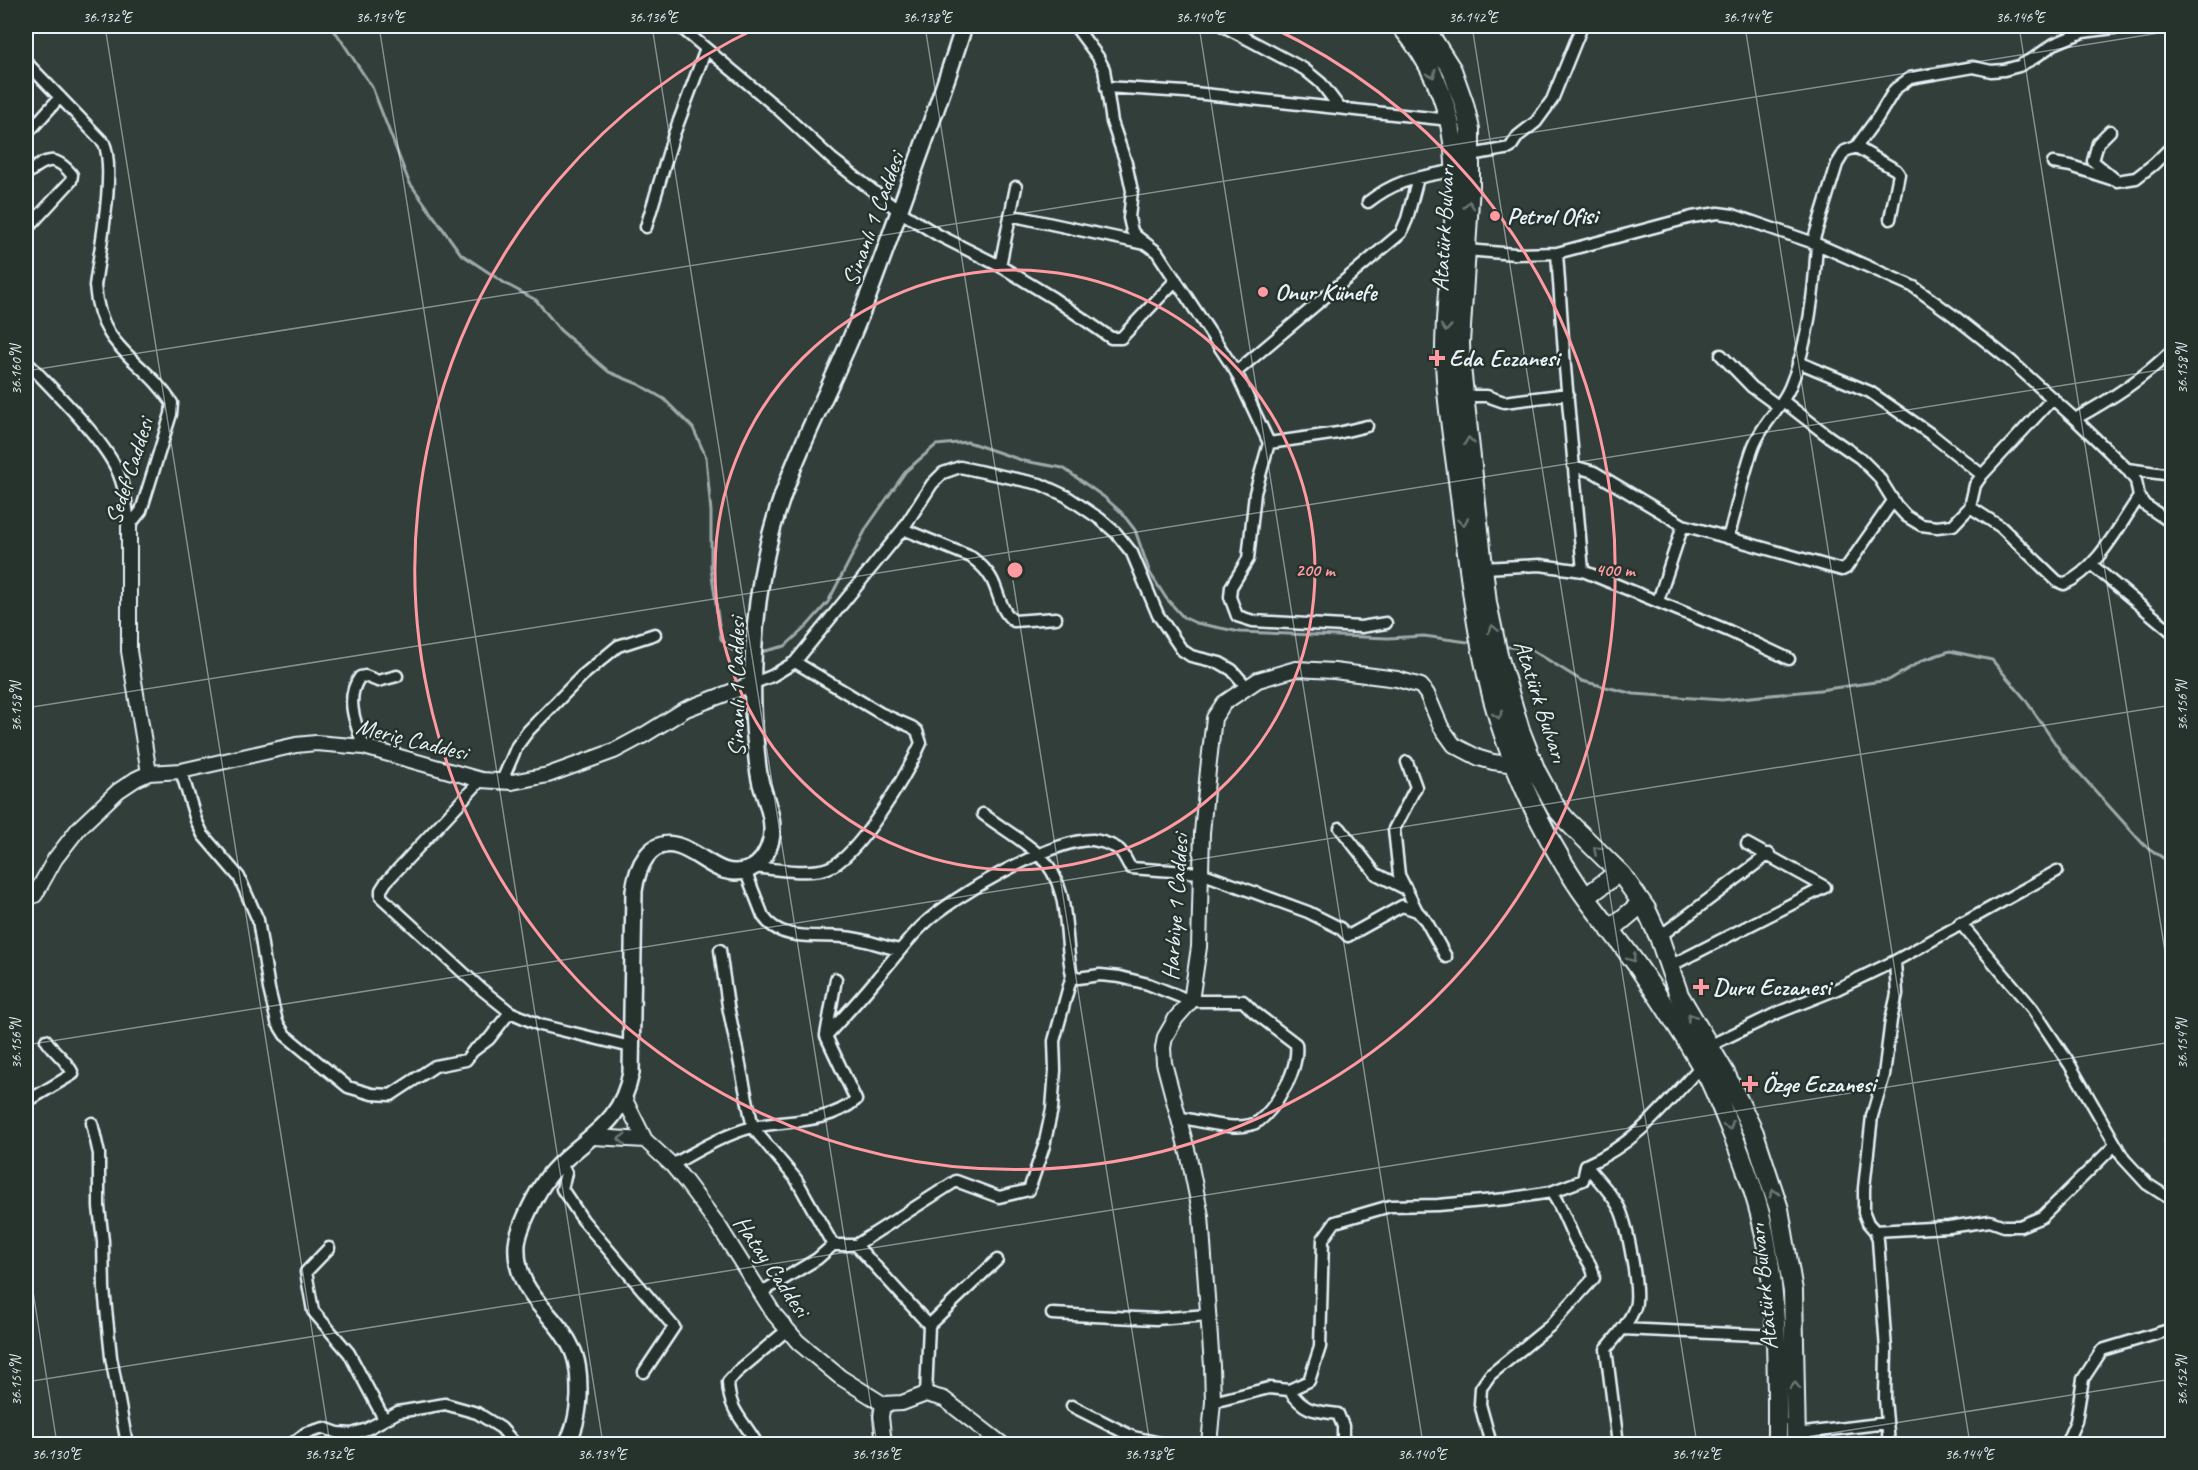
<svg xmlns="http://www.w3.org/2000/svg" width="2198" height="1470" viewBox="0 0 2198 1470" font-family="Caveat,sans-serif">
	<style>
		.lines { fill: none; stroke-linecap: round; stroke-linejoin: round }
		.stream { stroke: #9ea9ab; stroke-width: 3 }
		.minor-casing { stroke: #e8f1f8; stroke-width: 15 }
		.tertiary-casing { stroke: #e8f1f8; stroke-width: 18 }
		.secondary-casing { stroke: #e8f1f8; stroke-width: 20 }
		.trunk-casing { stroke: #e8f1f8; stroke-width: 22 }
		.minor { stroke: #26332d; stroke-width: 10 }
		.tertiary { stroke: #26332d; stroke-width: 14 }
		.secondary { stroke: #26332d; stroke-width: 15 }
		.trunk { stroke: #26332d; stroke-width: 18 }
		.oneway { stroke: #6a7674 }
		.ticks { fill: none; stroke: #e8f1f8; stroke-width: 1.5; stroke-opacity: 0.45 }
		.ring { fill: none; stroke: #ff9aa2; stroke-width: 3 }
		.poi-dot { fill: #ff9aa2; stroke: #26332d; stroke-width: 2 }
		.labels { text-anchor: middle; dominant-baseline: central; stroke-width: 5; stroke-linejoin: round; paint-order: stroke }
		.poi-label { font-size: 24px; font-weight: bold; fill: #e8f1f8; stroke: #26332d; text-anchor: start }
		.street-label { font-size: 24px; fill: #e8f1f8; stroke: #26332d }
		.centre { fill: #ff9aa2; stroke: #26332d; stroke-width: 3 }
		.ring-label { font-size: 18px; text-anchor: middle; font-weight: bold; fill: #ff9aa2; stroke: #26332d; stroke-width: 5; stroke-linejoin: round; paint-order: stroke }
		.neatline { fill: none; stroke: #e8f1f8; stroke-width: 2 }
		.ticks-label { font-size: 15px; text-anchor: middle; fill: #e8f1f8 }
	</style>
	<rect width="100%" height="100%" fill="#323e39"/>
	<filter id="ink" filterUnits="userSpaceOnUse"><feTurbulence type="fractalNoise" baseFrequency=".0167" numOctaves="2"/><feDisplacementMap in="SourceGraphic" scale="12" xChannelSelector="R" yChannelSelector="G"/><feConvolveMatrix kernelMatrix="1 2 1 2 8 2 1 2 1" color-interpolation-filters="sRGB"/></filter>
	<g filter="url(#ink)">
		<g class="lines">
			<path class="stream" d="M329 26 337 34 372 87 409 182 461 254 506 284 536 300 560 330 609 372 638 384 664 399 693 428 706 457 711 512V568L721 639 732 650 748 654
				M1502 646 1532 650 1582 681 1634 694 1722 700 1820 690 1889 680 1923 660 1950 651 1992 660 2025 699 2063 755 2144 845 2172 864
				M757 653 785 646 806 627 828 602 867 527 906 471 936 445 968 442 1024 461 1063 468 1104 497 1121 512 1135 530 1150 573 1166 598 1183 617 1196 623 1240 632 1388 638 1424 636 1475 643"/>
			<g class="minor-casing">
				<path id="minor" d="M679 26 776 107 832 159 899 211 938 235 1000 266 1053 298 1111 338H1121L1176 280
					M1075 26 1098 57 1104 69 1112 122 1126 163 1132 191 1129 218 1132 231 1136 236 1157 252 1215 340 1236 372 1269 443 1255 493 1248 559 1231 587 1230 597 1237 616 1253 621 1361 627 1386 623
					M1223 26 1304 69 1321 83 1339 107
					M26 62 104 143C116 171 99 253 95 286 100 351 142 357 172 403L171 414 141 511 129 526
					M1106 87 1185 92 1450 120
					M2110 131 2098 143 2093 161 2117 181 2136 178 2154 164 2172 146
					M26 135 60 97
					M1856 147 1896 170 1899 174 1890 219
					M1471 155 1510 148 1518 136 1536 122 1552 100 1582 26
					M2053 163 2071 166 2111 179
					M26 172 28 173C46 159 55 154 72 175L71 181 26 230
					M1368 202C1399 178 1418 178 1456 170
					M1010 215 1145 244
					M646 227 674 134 706 49
					M1813 242 1837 164 1845 151 1856 147 1878 117 1895 89 1910 78 1973 67 1991 71 2004 70 2019 66 2034 58 2054 44 2083 32 2128 26
					M1466 250 1515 254 1557 253 1692 217 1718 213 1733 215 1817 244 1914 287 1954 316 2012 362 2075 419 2127 469 2136 481 2139 497 2145 505 2172 523
					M1557 253 1565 367 1583 571
					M1000 266 1016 187
					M1721 355 1752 387 1778 406
					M26 361C52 389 99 434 116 468 125 486 127 506 129 526
					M1798 362 1870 392 1932 435 1982 475
					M1236 372 1401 233 1407 219 1418 178
					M1463 396H1487L1504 402 1568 394
					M1783 401 1828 436 1860 458 1878 476 1896 505 1906 516 1921 525 1937 527 1953 525 1970 507 1975 485 1982 475 2053 398
					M2075 419C2111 399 2143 379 2172 350
					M1269 443 1338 433 1367 426
					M1573 466 1594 472 1683 525 1842 570 1846 568 1893 501
					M2127 469 2172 475
					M1970 507 2001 527 2057 581 2064 584C2097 570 2119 526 2139 497
					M903 529 971 557C979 563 986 569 991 578 999 591 1000 612 1014 621L1056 618
					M1728 538C1737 509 1743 473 1754 445 1763 423 1781 408 1790 387 1809 342 1814 292 1817 244
					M2092 565 2172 632
					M1484 568 1540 565 1583 571 1729 631 1789 659
					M1658 601 1683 525
					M754 683 772 676 795 662 903 529 932 484 943 473 960 467 1040 484 1066 496 1100 519 1116 533 1132 553 1158 615 1182 650 1191 656 1220 663 1232 670 1246 686
					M364 747C356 725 344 698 360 677L365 676 378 681 397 676
					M1407 762 1416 787 1394 829 1399 875 1417 911
					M181 771 196 820 203 835 239 877 258 920 269 989 277 1022 285 1035 348 1087 372 1094 391 1095 435 1066 466 1060 473 1051 489 1039 510 1012
					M481 780 386 882 381 890V897L480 988 510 1012 540 1025 631 1047
					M501 783 517 746 528 731 582 676 618 646 655 634
					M983 814C1000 827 1026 842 1040 856 1072 887 1063 935 1072 975L1078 978 1100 975 1120 977 1148 984 1191 1001H1243L1254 1012 1296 1044C1298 1059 1291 1079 1282 1092 1276 1103 1269 1113 1259 1121 1241 1134 1198 1120 1177 1117
					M1340 828 1376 874 1406 889
					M754 867C773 869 810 875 828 868 858 858 908 772 921 743L917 731 912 727 880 713 795 662
					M745 870 763 916C781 943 817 934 844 937 862 938 881 946 899 950
					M1960 923 2032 1008 2070 1065 2124 1159 2147 1184 2172 1200
					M1659 937 1769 854
					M720 950 728 1006 753 1128 796 1179 833 1245
					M1668 967 1825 887 1747 844
					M826 1035 836 979
					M1709 1046 1777 1013 1837 989 1895 961 2057 871
					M26 1102 73 1074C69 1062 53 1052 46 1040
					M92 1123 99 1154V1207L103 1241 104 1289 111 1357 127 1444
					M2171 1140 2172 1139
					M561 1164 566 1173 562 1189 583 1220 674 1327 644 1372
					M672 1165C697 1151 725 1134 753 1127 787 1120 827 1124 856 1100L826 1036C844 1016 862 997 878 977 893 960 906 941 923 925 953 896 1052 839 1093 840 1100 841 1109 844 1115 847 1125 852 1125 861 1131 868L1201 873 1308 912 1340 928 1348 936 1402 906 1417 911 1426 921 1446 957
					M1586 1165C1596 1178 1610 1191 1618 1206 1627 1220 1640 1291 1635 1307 1629 1323 1617 1336 1606 1349L1618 1444
					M1875 1231 1949 1227 1990 1221 2004 1226H2020L2042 1217 2115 1145
					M856 1245 929 1325
					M329 1248 306 1272 313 1311 349 1353 384 1419
					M762 1292 817 1259 833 1245H856L956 1181 999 1197 1029 1190 1044 1146 1052 1109 1055 1070 1054 1041 1072 975
					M1052 1314 1156 1319 1208 1315
					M1622 1329 1777 1336
					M1289 1390 1309 1381 1320 1347 1323 1239 1335 1222 1390 1206 1438 1205 1506 1199 1551 1192 1583 1180 1586 1165C1637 1143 1665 1105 1701 1066
					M926 1394 929 1325 997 1260
					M1213 1402 1269 1388 1289 1390C1304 1411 1313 1411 1338 1414L1343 1426V1444
					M1072 1406 1133 1437 1165 1444
					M1796 1434 1887 1423
					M292 1444 306 1433 324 1428 338 1433 352 1434 367 1429 398 1412 445 1404 477 1413 501 1428 515 1444
					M757 1444C744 1420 729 1412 728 1382L737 1372 787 1330
					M1491 1444 1480 1404 1481 1388 1490 1375 1550 1326 1594 1278C1593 1264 1584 1257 1577 1244 1568 1227 1563 1208 1551 1192
					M1889 1444 1885 1399 1886 1350 1878 1240 1875 1231 1868 1223 1864 1213V1188L1872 1116 1884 1075 1891 1020 1897 994 1895 961
					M2066 1444 2076 1421 2083 1379 2102 1350 2172 1329"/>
			</g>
			<g class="tertiary-casing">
				<path id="tertiary" d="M129 526V651L149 773
					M26 898 35 895 55 859 79 828 118 791 136 779 149 773 181 771 296 745 316 743 364 747 481 780 512 782 548 775 614 751 644 735 686 709 754 683
					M594 1137 645 1140 624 1098
					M645 1140 672 1165 686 1182 718 1225 774 1314 798 1342 840 1377 883 1404 902 1403 926 1394 944 1399 1002 1444
					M883 1404 881 1417 884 1444
					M1209 1444 1213 1402 1212 1366 1201 1216 1189 1157 1164 1063 1163 1048 1165 1037 1176 1018 1191 1001 1199 947 1202 833 1208 770 1214 718 1224 703 1258 680 1296 669 1334 671 1397 679 1421 686 1427 694 1441 727 1454 745 1479 758 1493 762 1515 765"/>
			</g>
			<g class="secondary-casing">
				<path id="secondary" d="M566 1444C575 1431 578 1413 579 1396 579 1381 579 1365 573 1351 556 1311 514 1297 517 1244 518 1233 523 1223 527 1214 534 1199 542 1183 553 1171 587 1134 620 1128 631 1073L634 891C637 868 649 837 678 846 704 854 720 881 750 869 761 864 768 852 771 840 775 821 767 803 761 784 758 773 757 760 756 748 749 686 753 616 766 555 782 476 823 405 854 331 871 291 885 250 900 209 922 148 945 87 964 26"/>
			</g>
			<g class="trunk-casing">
				<path id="trunk" d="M1401 26C1490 130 1443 239 1445 360 1446 402 1454 446 1459 488 1467 551 1473 613 1487 675 1503 748 1538 828 1580 889 1600 918 1624 945 1643 974 1666 1007 1688 1042 1708 1077 1717 1095 1724 1114 1732 1133 1747 1170 1761 1208 1767 1248 1778 1313 1777 1379 1777 1444
					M1424 26 1452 70 1464 104 1470 129V185L1460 343 1461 367 1487 603 1498 655 1520 730 1536 771 1556 808 1567 821 1622 875 1646 909 1659 937 1679 995 1725 1073 1754 1133 1779 1209 1793 1291 1796 1444
					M1586 897 1619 872
					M1610 930 1642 903"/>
			</g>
			<use href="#minor" class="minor"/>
			<use href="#tertiary" class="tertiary"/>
			<use href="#secondary" class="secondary"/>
			<use href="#trunk" class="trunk"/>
		</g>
		<defs><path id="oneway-chevron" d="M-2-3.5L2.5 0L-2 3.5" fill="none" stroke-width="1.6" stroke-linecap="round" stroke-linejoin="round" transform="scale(1.5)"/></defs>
		<g class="oneway">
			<use href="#oneway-chevron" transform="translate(1432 74) rotate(64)"/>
			<use href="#oneway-chevron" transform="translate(1469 205) rotate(-86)"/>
			<use href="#oneway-chevron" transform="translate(1446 328) rotate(94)"/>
			<use href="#oneway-chevron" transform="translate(1469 441) rotate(-97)"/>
			<use href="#oneway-chevron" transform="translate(1463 522) rotate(83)"/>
			<use href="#oneway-chevron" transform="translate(1493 629) rotate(-102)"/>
			<use href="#oneway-chevron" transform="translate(1498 715) rotate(73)"/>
			<use href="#oneway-chevron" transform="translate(1597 850) rotate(-138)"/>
			<use href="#oneway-chevron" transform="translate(1632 958) rotate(54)"/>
			<use href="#oneway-chevron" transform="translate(1691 1017) rotate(-122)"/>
			<use href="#oneway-chevron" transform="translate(1729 1126) rotate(68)"/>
			<use href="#oneway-chevron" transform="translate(622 1139) rotate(-176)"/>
			<use href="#oneway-chevron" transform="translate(1774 1193) rotate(-107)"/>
			<use href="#oneway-chevron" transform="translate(1795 1386) rotate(-91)"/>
		</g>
	</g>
	<path class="ticks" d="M105 26 330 1444M379 26 603 1444M652 26 877 1444M925 26 1150 1444M1199 26 1423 1444M1472 26 1697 1444M1745 26 1970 1444M2019 26 2172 996M26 34 80 26M26 371 2172 31M26 708 2172 368M26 1045 2172 705M26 1247 57 1444M26 1382 2172 1042M1762 1444 2172 1379"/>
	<g class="ring">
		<circle cx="1015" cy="570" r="300"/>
		<path d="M1269 26A600 600 0 1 1 761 26"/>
	</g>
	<g class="poi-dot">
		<circle cx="1495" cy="216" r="6"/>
		<circle cx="1263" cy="292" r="6"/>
		<path d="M1434 349h6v6h6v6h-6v6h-6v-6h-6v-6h6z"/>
		<path d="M1698 978h6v6h6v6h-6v6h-6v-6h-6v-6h6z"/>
		<path d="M1747 1075h6v6h6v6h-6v6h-6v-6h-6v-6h6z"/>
	</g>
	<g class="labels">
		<g class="poi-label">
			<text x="1507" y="216">Petrol Ofisi</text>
			<text x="1275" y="292">Onur Künefe</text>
			<text x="1449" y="358">Eda Eczanesi</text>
			<text x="1713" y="987">Duru Eczanesi</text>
			<text x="1762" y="1084">Özge Eczanesi</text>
		</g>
		<g class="street-label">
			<text transform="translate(873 219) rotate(-70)">Sinanlı 1 Caddesi</text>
			<text transform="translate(1443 228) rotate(-87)">Atatürk Bulvarı</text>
			<text transform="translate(129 471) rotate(-72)">Sedef Caddesi</text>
			<text transform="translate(736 687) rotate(-90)">Sinanlı 1 Caddesi</text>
			<text transform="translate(1541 701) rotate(72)">Atatürk Bulvarı</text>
			<text transform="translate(412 739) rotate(14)">Meriç Caddesi</text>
			<text transform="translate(1175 907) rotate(-86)">Harbiye 1 Caddesi</text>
			<text transform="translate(772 1266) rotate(56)">Hatay Caddesi</text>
			<text transform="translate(1763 1287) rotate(-96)">Atatürk Bulvarı</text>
		</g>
	</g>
	<circle cx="1015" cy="570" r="9" class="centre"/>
	<g class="ring-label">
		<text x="1315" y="576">200 m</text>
		<text x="1615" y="576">400 m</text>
	</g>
	<rect width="2198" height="1470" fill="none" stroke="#26332d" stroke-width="66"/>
	<rect x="33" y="33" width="2132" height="1404" class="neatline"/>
	<g class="ticks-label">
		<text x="107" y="22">36.132°E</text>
		<text x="380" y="22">36.134°E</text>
		<text x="653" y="22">36.136°E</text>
		<text x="927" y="22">36.138°E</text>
		<text x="1200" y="22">36.140°E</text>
		<text x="1473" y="22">36.142°E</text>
		<text x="1747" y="22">36.144°E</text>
		<text x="2020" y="22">36.146°E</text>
		<text transform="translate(2182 369) rotate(-90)" y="5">36.158°N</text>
		<text transform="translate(16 370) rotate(-90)" y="5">36.160°N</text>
		<text transform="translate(2182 706) rotate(-90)" y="5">36.156°N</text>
		<text transform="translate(16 707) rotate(-90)" y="5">36.158°N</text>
		<text transform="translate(2182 1044) rotate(-90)" y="5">36.154°N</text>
		<text transform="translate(16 1044) rotate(-90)" y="5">36.156°N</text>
		<text transform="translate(2182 1381) rotate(-90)" y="5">36.152°N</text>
		<text transform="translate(16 1381) rotate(-90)" y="5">36.154°N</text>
		<text x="56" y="1459">36.130°E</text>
		<text x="329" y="1459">36.132°E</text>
		<text x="602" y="1459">36.134°E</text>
		<text x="876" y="1459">36.136°E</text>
		<text x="1149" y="1459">36.138°E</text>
		<text x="1422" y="1459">36.140°E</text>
		<text x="1696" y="1459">36.142°E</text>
		<text x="1969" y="1459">36.144°E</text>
	</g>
</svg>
